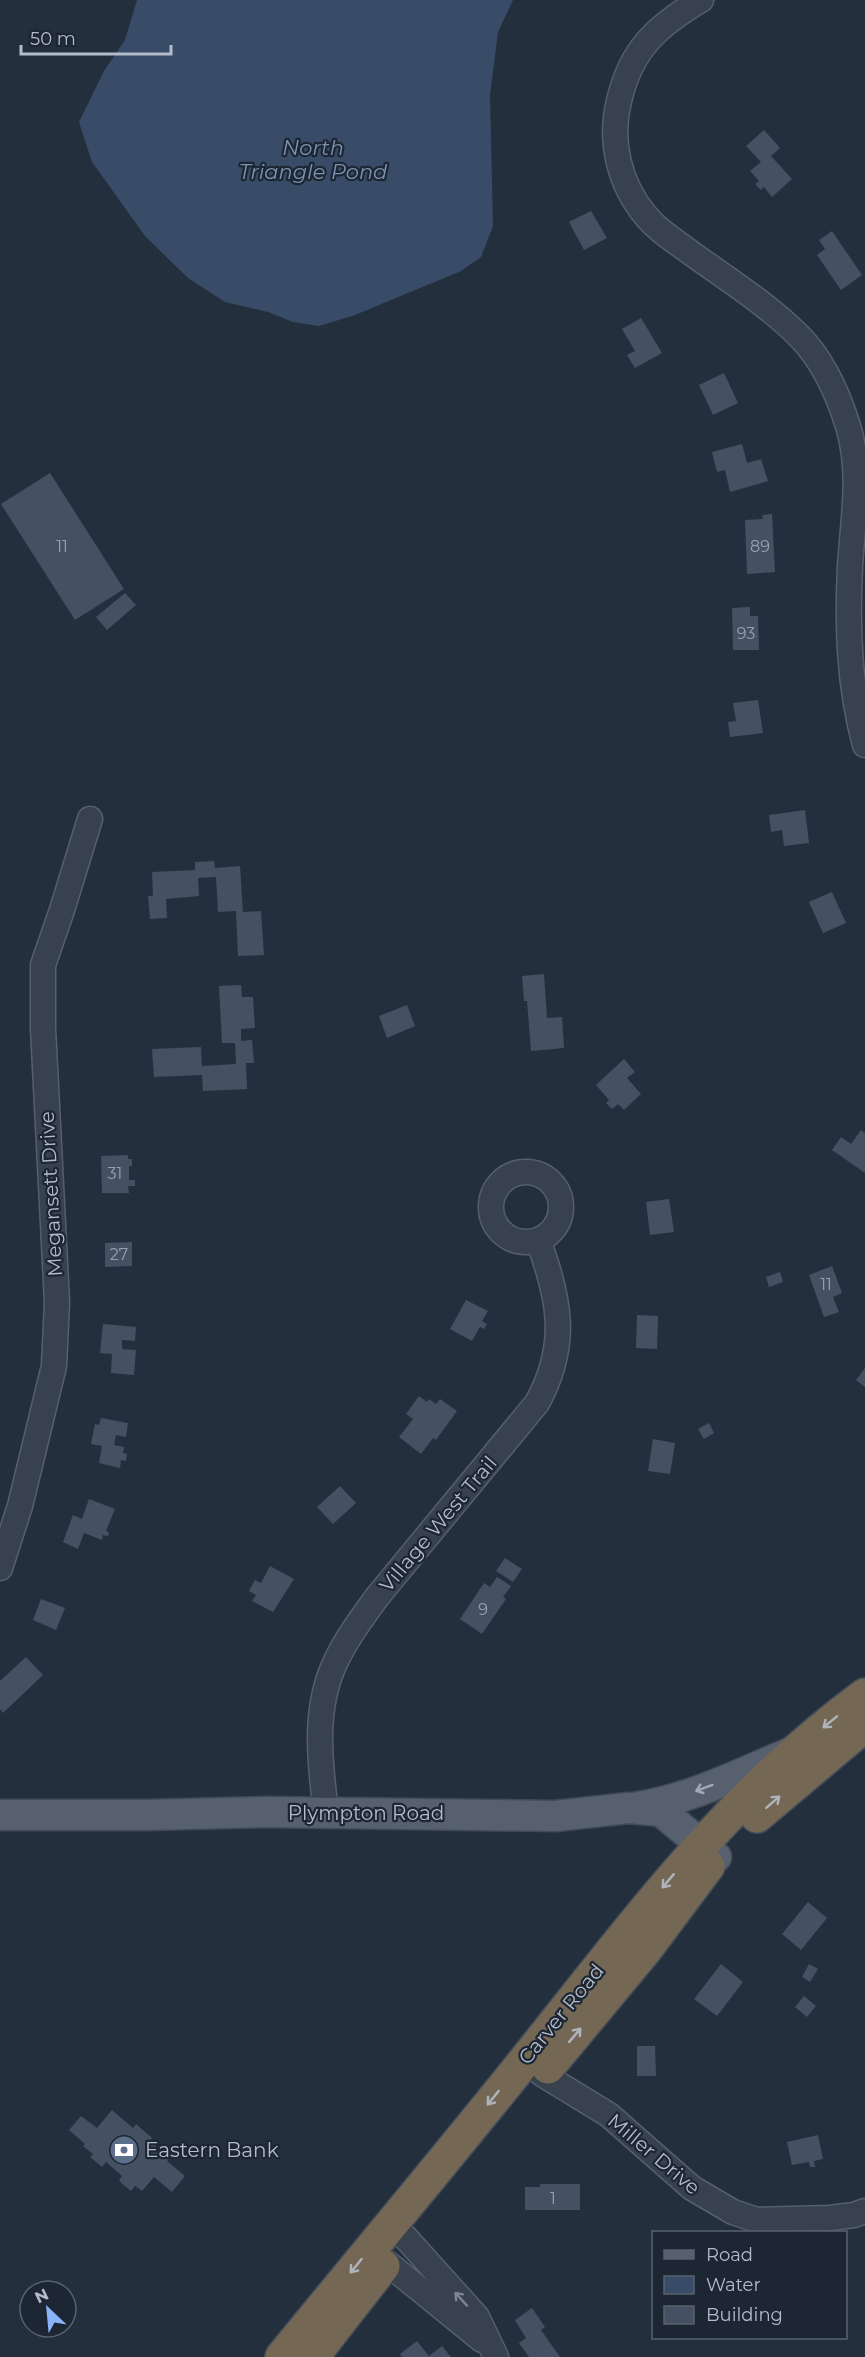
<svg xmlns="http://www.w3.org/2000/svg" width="865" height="2357" viewBox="0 0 865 2357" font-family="Montserrat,sans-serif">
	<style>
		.water { fill: #394c67 }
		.building { fill: #455162 }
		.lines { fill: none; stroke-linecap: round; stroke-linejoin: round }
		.minor-casing { stroke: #565f6c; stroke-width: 27 }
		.major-casing { stroke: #414a57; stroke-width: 33 }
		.highway-casing { stroke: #434c59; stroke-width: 36 }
		.minor { stroke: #38414e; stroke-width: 24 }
		.major { stroke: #56606e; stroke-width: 30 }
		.highway { stroke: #746855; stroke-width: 33 }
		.oneway { stroke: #aeb4bd }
		.oneway2 { stroke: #a1aab7 }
		.oneway3 { stroke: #7c8592 }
		.labels { text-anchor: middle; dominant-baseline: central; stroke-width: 4.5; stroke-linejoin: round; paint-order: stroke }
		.number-label { font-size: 16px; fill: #98a1af }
		.street-label { font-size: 20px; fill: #b4bcc9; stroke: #1d2633 }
		.poi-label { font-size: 20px; fill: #b4bcc9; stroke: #1d2633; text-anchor: start }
		.water-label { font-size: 21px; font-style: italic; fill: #7c92b1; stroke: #1d2633 }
	</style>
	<rect width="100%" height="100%" fill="#242f3e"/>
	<path class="water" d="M137 0H513L498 32 490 95 493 226 481 257 461 271 355 315 319 326 293 322 268 312 225 302 188 278 145 236 92 162 79 122 104 71 125 40Z"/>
	<path class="building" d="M764 130 780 148 771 156 792 179 772 197 764 187 761 190 755 184 759 181 750 171 761 162 746 146Z
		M591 211 607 238 584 250 569 222Z
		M832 231 862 275 841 290 817 255 825 249 819 240Z
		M641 318 662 353 635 368 627 355 635 351 622 329Z
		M724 373 738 403 713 415 699 385Z
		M742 444 747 463 761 459 768 481 730 492 725 470 717 472 712 452Z
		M50 473 124 589 75 620 1 504Z
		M772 514 775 572 747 574 745 520 763 519 762 515Z
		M125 593 136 605 107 630 96 617Z
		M750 607V616H758L759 650H733L732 608Z
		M758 700 763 733 730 737 728 722 736 721 733 703Z
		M805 810 809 843 784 846 782 830 771 832 769 815Z
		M214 861 215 868 240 866 243 912 261 911 264 955 238 956 236 911 218 912 216 877 198 878 199 896 166 899 167 918 150 919 148 896H153L152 872 195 870V862Z
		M832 892 846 923 823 933 809 902Z
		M544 974 547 1018 562 1017 564 1048 531 1051 527 1001H524L522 976Z
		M241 985 242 997H253L255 1028 241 1029V1041L252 1040 254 1063H246L247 1089 203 1091 202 1075 154 1077 152 1049 201 1047 202 1066 236 1064 235 1043H222L219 986Z
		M407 1005 415 1026 387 1038 379 1016Z
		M624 1059 635 1072 627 1078 641 1094 624 1110 618 1104 612 1109 606 1103 609 1100 596 1085Z
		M861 1130 865 1133V1173L832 1150 841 1137 851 1144Z
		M128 1155V1159H132V1166H129V1180H135V1186H128L129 1193H102L101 1156Z
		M669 1199 674 1232 650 1235 646 1202Z
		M132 1242V1266L105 1267V1243Z
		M832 1266 842 1293 833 1297 839 1312 824 1317 809 1275Z
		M780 1272 783 1282 769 1287 766 1277Z
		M466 1300 488 1311 482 1321 487 1324 484 1329 480 1327 472 1341 450 1329Z
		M637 1315 658 1316 657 1349 636 1348Z
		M103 1324 136 1327 135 1341 122 1340V1349L136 1350 134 1375 111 1373 112 1354 100 1353Z
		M865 1368V1387L856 1380Z
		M419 1396 427 1402 429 1399 436 1404 440 1399 457 1411 436 1440 433 1438 421 1454 399 1437 413 1419 406 1414Z
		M101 1418 128 1423 126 1437 116 1435 114 1445 124 1447 123 1453 127 1454 126 1461 121 1460 120 1468 99 1463 102 1446 91 1444 95 1424 99 1425Z
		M709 1423 714 1433 704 1439 698 1429Z
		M653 1439 675 1443 670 1474 648 1471Z
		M340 1486 356 1503 333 1524 317 1507Z
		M89 1499 115 1509 106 1531 109 1532 108 1536 103 1535 102 1540 84 1533 78 1549 63 1542 73 1515 82 1519Z
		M505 1558 522 1569 513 1582 496 1571Z
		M270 1566 294 1579 273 1612 252 1601 256 1595 249 1591 255 1580 261 1583Z
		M497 1577 511 1586 503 1597 506 1599 482 1634 460 1619 484 1583 490 1587Z
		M41 1599 65 1608 56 1630 33 1620Z
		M26 1657 43 1675 3 1713 0 1709V1681Z
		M808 1902 827 1918 801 1950 782 1934Z
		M721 1964 743 1982 717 2016 694 1999Z
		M809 1964 818 1969 810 1982 802 1977Z
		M804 1996 816 2006 807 2017 795 2007Z
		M637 2046H655L656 2076H637Z
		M112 2110 133 2128 136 2124 152 2138 150 2141 170 2158 167 2161 185 2176 172 2192 154 2177 142 2191 135 2186 131 2191 119 2181 122 2176 106 2162 102 2167 90 2157 93 2154 83 2146 85 2144 69 2130 81 2116 97 2128Z
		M818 2135 823 2159 814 2161 815 2167H810L809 2162 792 2165 787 2142Z
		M540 2184H580V2210H525V2187H540Z
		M532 2308 545 2327 541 2330 560 2357H529L519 2343 526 2338 515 2320Z
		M417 2341 429 2356 442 2346 451 2357H402L400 2354Z"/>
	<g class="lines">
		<g class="minor-casing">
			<path id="minor" d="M701 0C657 26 631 49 619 101 609 141 619 184 646 216 658 231 675 241 691 253 727 279 767 304 799 336 823 360 838 394 848 426 862 472 853 519 850 566 847 627 849 686 865 745
				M491 1207a35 35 0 1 1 70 0a35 35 0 1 1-70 0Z
				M0 1568 20 1506 54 1366 57 1302 43 1028V965L62 910 90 819
				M326 1813C320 1763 313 1710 335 1663 346 1639 362 1618 377 1597L537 1403C569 1345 560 1299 538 1240
				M530 2063 542 2074 609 2115 692 2188 733 2212 757 2220 830 2218 854 2215 865 2211
				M405 2237 477 2317 496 2357
				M386 2262 482 2340"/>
		</g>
		<g class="major-casing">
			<path id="major" d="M638 1807C691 1799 741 1773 790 1753
				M0 1815H146L267 1812 555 1816 629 1808 661 1811 716 1857"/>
		</g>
		<g class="highway-casing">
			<path id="highway" d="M757 1816 865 1725
				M548 2067 646 1949 708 1866
				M282 2357C366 2254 452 2152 535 2048 638 1919 730 1794 865 1695
				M312 2357 383 2266"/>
		</g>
		<use href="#minor" class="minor"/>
		<use href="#major" class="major"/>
		<use href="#highway" class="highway"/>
	</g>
	<defs><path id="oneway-shaft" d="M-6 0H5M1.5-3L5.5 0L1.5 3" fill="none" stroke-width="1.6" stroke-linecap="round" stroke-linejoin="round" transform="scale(1.5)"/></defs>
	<g class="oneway">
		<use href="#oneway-shaft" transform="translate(830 1722) rotate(141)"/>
		<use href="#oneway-shaft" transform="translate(773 1802) rotate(-41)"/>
		<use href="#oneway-shaft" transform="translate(668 1881) rotate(130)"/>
		<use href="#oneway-shaft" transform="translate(575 2035) rotate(-50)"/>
		<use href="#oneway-shaft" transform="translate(493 2098) rotate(129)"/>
		<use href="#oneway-shaft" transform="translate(356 2266) rotate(129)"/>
	</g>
	<use class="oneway2" href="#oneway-shaft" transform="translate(704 1788) rotate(160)"/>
	<use class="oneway3" href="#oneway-shaft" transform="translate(461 2299) rotate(-132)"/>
	<defs>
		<g id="bank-disc" transform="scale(1.5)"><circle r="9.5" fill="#5c6f8a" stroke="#1d2633"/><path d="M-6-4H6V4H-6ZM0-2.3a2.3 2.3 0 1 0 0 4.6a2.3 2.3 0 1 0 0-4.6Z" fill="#fff"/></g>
	</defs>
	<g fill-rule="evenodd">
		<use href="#bank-disc" x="124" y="2150"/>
	</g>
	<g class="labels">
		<g class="number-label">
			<text x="62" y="546">11</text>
			<text x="760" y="546">89</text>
			<text x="746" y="633">93</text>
			<text x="115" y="1173">31</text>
			<text x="119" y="1254">27</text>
			<text x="826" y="1284">11</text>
			<text x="483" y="1609">9</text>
			<text x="553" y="2198">1</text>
		</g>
		<g class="street-label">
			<text transform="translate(51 1194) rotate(-93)">Megansett Drive</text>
			<text transform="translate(438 1524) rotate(-50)">Village West Trail</text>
			<text x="366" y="1813">Plympton Road</text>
			<text transform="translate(561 2014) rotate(-51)">Carver Road</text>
			<text transform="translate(654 2154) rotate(40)">Miller Drive</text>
		</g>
		<g class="poi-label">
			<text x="145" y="2150">Eastern Bank</text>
		</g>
		<g class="water-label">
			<text x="313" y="147">North<tspan x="313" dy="24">Triangle Pond</tspan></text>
		</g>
	</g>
	<rect x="652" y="2231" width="195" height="108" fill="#1d2633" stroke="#59626f" stroke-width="1.5"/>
	<rect x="664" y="2250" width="30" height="9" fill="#56606e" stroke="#59626f" stroke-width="1.5"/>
	<text x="706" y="2261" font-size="18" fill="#b4bcc9">Road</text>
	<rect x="664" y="2276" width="30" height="18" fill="#394c67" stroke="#59626f" stroke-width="1.5"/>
	<text x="706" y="2291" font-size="18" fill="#b4bcc9">Water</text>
	<rect x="664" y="2306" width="30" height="18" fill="#455162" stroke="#59626f" stroke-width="1.5"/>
	<text x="706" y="2321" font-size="18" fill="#b4bcc9">Building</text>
	<g transform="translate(48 2309) rotate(334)"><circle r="28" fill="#1d2633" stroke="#59626f" stroke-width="1.5"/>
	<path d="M0-4.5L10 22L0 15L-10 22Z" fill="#8ab4f8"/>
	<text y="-9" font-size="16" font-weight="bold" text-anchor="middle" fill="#b4bcc9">N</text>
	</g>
	<path d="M21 45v9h150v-9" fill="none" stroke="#b4bcc9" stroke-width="3"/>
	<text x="30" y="45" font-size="18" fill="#b4bcc9" stroke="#1d2633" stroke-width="4.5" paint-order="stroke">50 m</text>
</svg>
